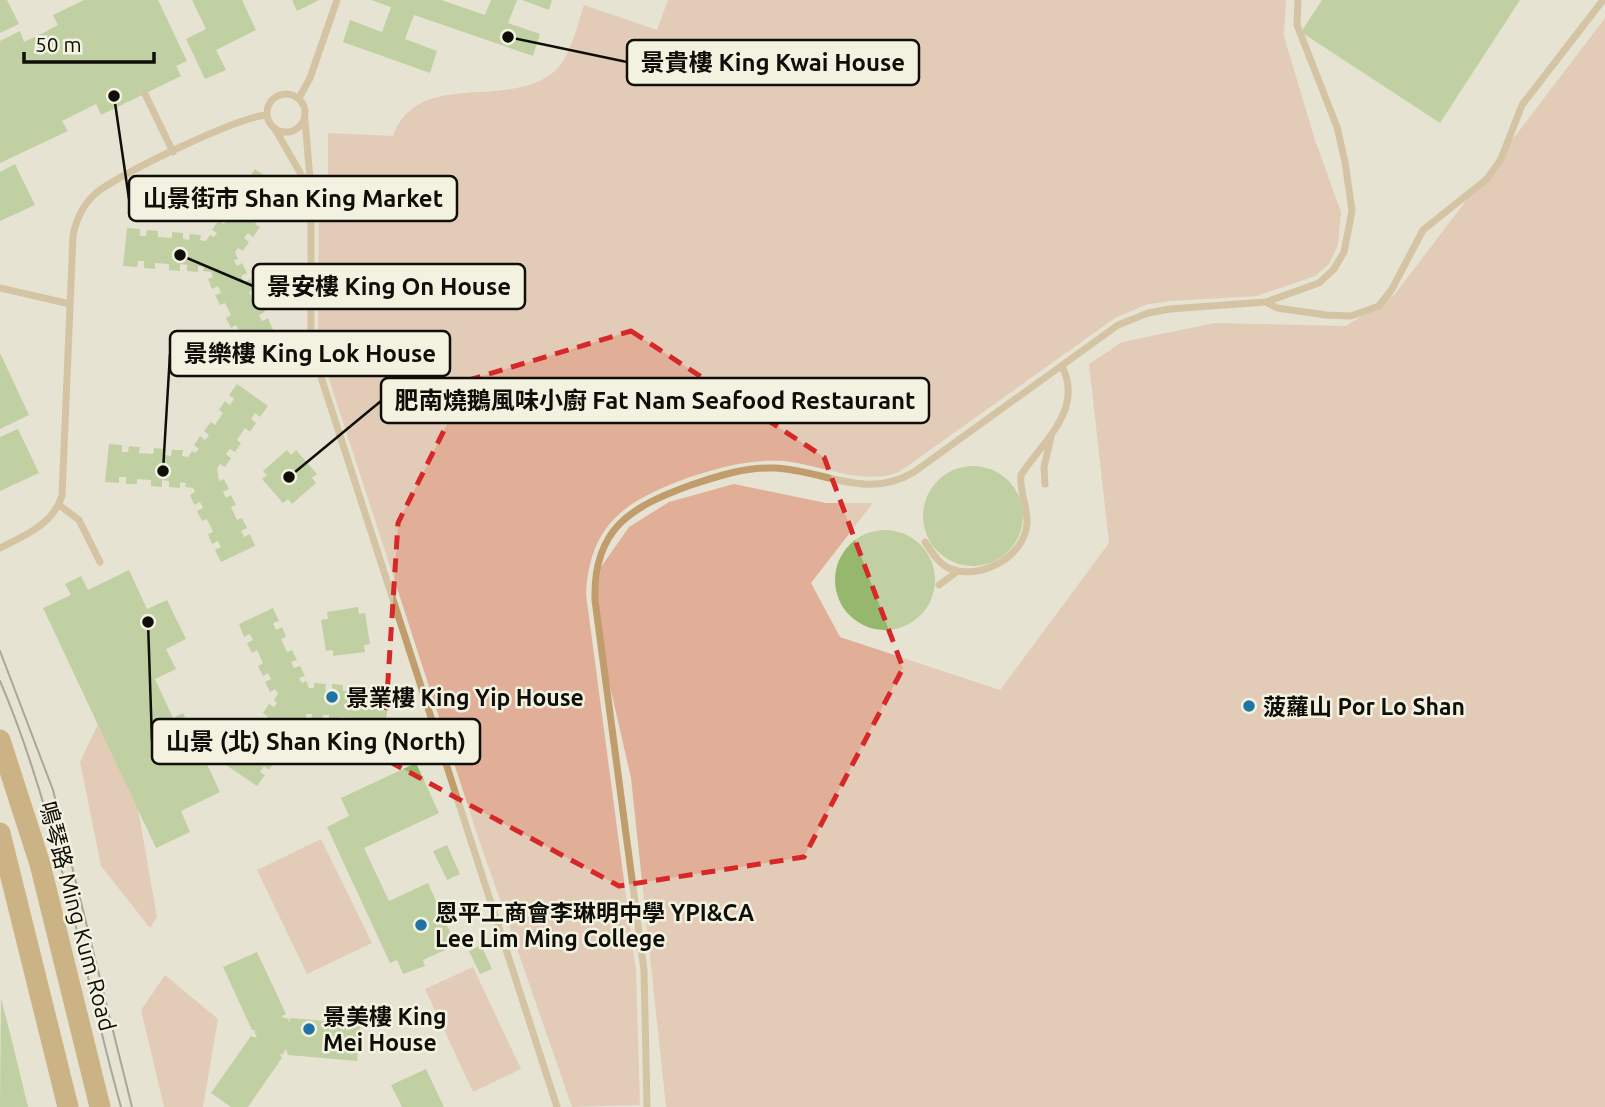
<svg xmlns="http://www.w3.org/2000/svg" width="1605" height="1107" viewBox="0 0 1605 1107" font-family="Ubuntu,'Noto Sans TC',sans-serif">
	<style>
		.green { fill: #e1af98 }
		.building { fill: #96b86c }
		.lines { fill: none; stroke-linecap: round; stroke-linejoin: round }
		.lane { stroke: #c19d6e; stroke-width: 7 }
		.secondary { stroke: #ae7928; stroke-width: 21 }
		.tram { stroke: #5f5d53; stroke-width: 2 }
		.marked { fill: none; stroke: #d62828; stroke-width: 5; stroke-dasharray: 14 9; stroke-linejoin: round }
		.poi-dot { fill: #1e75a5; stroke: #f3f1df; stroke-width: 2.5 }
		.labels { text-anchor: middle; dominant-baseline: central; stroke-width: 5; stroke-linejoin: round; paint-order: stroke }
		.poi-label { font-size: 23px; font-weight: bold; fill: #0f0e08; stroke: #f3f1df; text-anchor: start }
		.street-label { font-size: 23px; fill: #0f0e08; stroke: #f3f1df }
		.leader { fill: none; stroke: #0f0e08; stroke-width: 2.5 }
		.callout-dot { fill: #0f0e08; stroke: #f3f1df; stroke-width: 2.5 }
		.callout { fill: #f3f1df; stroke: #0f0e08; stroke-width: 2.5 }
		.callout-label { font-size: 24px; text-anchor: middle; font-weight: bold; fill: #0f0e08 }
	</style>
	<rect width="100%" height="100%" fill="#e6e3d2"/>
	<path class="green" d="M668 0H1286L1284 36 1315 140 1341 212 1338 245 1329 264 1315 276 1257 296 1170 301 1145 305 1115 318 899 472C861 486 822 465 784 461 751 459 721 467 690 477 627 500 590 522 586 594L636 971 640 1105 572 1107 477 834 318 345 319 197H328V133L393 136C418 66 512 113 557 69 572 53 577 25 584 5L657 30Z
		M1605 18V1107H666L631 778 594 617 601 567 629 527 669 502 734 484 826 503H873L811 583 840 637 1000 690 1109 543 1089 364 1122 342 1215 323 1346 326 1395 294Z
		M98 724 138 809 157 917 150 928 101 866 80 762Z
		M321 839 372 943 307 974 257 870Z
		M473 967 521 1069 473 1092 425 989Z
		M165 975 218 1019 203 1107H164L141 1010Z"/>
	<path class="building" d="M0 0H7L19 24 0 33Z
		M84 0H158L187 61 176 66 181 76 101 115 96 104 62 121 68 131 0 163V41L20 31 24 42 43 33 58 25 53 15Z
		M192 0H242L256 30 216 50 226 70 205 79 186 39 206 29Z
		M292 0H319L297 11Z
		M371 0H441L485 15 491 0H517L508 23 540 34 533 56 414 15 405 39 437 51 430 73 343 42 350 20 382 32 391 7Z
		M522 0H552L549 10Z
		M1322 0H1520L1440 123 1301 32Z
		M15 164 35 205 0 221V172Z
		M255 169 286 190 278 201 273 197 269 203 274 207 268 216 263 212 255 224 260 227 253 237 248 233 244 238 249 242 243 251 238 248 235 252 238 259 234 260 237 266 242 263 247 273 241 276 244 282 250 279 254 289 249 292 255 304 260 302 265 312 259 315 262 321 268 318 273 330 239 346 233 334 239 331 236 325 231 328 226 318 231 315 225 303 220 305 215 295 221 293 218 286 212 289 208 279 213 277 211 272 203 271 204 267 198 266V272L187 271V265L180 264V271L169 270V264L155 263V269L144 268V261H138L137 267 123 266 127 228 140 229V236H146L147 230 158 231V237L172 238V232L183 233V239L189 240 190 234 201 235 200 240 206 241 210 235 214 237 217 233 212 230 218 221 224 224 227 219 222 215 229 206 233 209 242 198 237 194 243 185 248 189 253 183 247 180Z
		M0 353 29 415 0 429Z
		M237 384 268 406 260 417 255 413 251 419 256 423 250 432 245 428 237 440 241 443 235 452 230 449 226 454 231 458 225 467 220 464 217 468 219 481 224 479 229 489 223 492 226 498 231 495 236 505 231 507 237 520 242 518 247 528 241 531 244 537 250 534 255 546 221 562 215 550 221 547 218 541 212 544 208 534 213 532 207 519 202 521 197 511 203 508 200 502 194 505 190 495 195 492 193 488 185 487 186 483 180 482V488L169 487V481L162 480V487L151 486V480L137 479V484H126V477H119V483L105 482 109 444 122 445V452H128L129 446 140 447 139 453 153 454 154 448 165 449V455L171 456 172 450H183L182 456 188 457 192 451 195 453 199 449 194 445 200 436 205 440 209 435 204 431 211 422 215 425 223 413 219 410 225 401 230 405 234 399 229 395Z
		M18 429 39 473 0 491V437Z
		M287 450 291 455 296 450 317 474 312 478 316 483 292 504 288 499 283 503 262 479 267 475 263 471Z
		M923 516a50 50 0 1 1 100 0a50 50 0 1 1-100 0Z
		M835 580a50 50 0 1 1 100 0a50 50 0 1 1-100 0Z
		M129 570 147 609 167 600 186 639 166 649 176 669 155 679 173 718 183 713 220 792 181 811 190 832 156 848 43 608 71 595 65 584 81 576 88 590Z
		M358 607 359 614 365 613 370 644 364 645 365 652 333 656V650L326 651 321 620 328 619 327 612Z
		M273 608 279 621 273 623 276 630 282 627 286 637 281 639 287 652 292 650 297 660 291 662 294 668 300 666 305 676 299 678 302 683 306 681 309 688H314V683L326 684 325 690 332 691V684L343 685V691L357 692 358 686 369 687 368 694H375V688L389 689 385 727 372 725V719L366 718 365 725 354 724 355 718 340 717V723L329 722V715H323L322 721 311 720 312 714H306V719L298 718 295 722 300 725 294 734 289 731 285 736 290 740 284 749 279 746 271 757 275 761 269 770 264 766 260 772 265 775 257 786 226 765 234 754 239 757 243 752 238 748 244 739 249 742 257 731 253 727 259 718 264 722 268 717 263 713 269 704 274 707 277 703 274 700 278 694 275 689 270 692 265 682 271 679 268 673 263 676 258 666 263 663 257 650 252 653 247 643 253 640 250 634 244 637 239 624Z
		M416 763 439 813 364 848 389 901 428 883 456 945 423 960 425 966 403 974 397 960 390 963 327 827 349 816 341 798Z
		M447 845 460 874 447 880 433 851Z
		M481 945 492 969 480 974 469 951Z
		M257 952 286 1014 281 1017 289 1019 288 1023 291 1018 361 1024 357 1061 288 1055 286 1049 282 1055 279 1053 282 1058 248 1107H231L211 1093 251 1036 257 1038 254 1031 258 1030H252L223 967Z
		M1 998 11 1037 28 1107H0Z
		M426 1069 444 1107H402L391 1085Z"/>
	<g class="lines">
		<path class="lane" d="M267 113a19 19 0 1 1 38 0a19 19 0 1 1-38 0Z
			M145 94 173 152
			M299 98 310 78 337 0
			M305 120 311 191V346L557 1107
			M275 129 309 188
			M0 288 70 304
			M1266 302 1277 308 1326 315 1351 316 1379 306 1392 289 1423 230 1487 179 1501 159 1522 105 1603 0
			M1045 484 1044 467 1051 437
			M59 505 79 520 100 562
			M925 542C932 552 939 565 951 569 981 580 1024 557 1027 524 1028 507 1019 491 1021 475 1043 441 1084 410 1062 366
			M0 548C26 535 52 525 62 496L73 236C76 220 83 205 95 194 114 176 242 115 267 115
			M939 585 958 571
			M647 1107 644 970 595 600C593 529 630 507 691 485 718 476 745 467 774 468 825 470 866 501 914 472L1118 325 1148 313 1170 309 1266 302 1319 283 1334 269 1344 252 1352 211 1345 162 1337 127 1297 25 1298 0"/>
		<path class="secondary" d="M0 740 40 864 100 1107
			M0 833 68 1107"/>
		<path class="tram" d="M0 651 53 790 132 1107
			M0 681C58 817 81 964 121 1107"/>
	</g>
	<path d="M0 0H1605V1107H0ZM631 331 824 457 903 668 804 857 619 886 383 758 398 523 469 380Z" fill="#e6e3d2" fill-opacity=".55" fill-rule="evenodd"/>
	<path class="marked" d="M631 331 824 457 903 668 804 857 619 886 383 758 398 523 469 380Z"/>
	<g class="poi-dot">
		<circle cx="332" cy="697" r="7"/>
		<circle cx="1249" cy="706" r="7"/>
		<circle cx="421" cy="925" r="7"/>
		<circle cx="309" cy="1029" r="7"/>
	</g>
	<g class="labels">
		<g class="poi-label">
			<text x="346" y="697">景業樓 King Yip House</text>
			<text x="1263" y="706">菠蘿山 Por Lo Shan</text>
			<text x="435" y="912">恩平工商會李琳明中學 YPI&amp;CA<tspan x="435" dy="26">Lee Lim Ming College</tspan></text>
			<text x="323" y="1016">景美樓 King<tspan x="323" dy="26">Mei House</tspan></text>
		</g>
		<g class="street-label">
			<text transform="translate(78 916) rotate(75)">鳴琴路 Ming Kum Road</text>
		</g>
	</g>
	<path class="leader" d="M508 37L627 62M114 96L129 199M180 255L253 286M163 471L170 354M289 477L381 401M148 622L152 741"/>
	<g class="callout-dot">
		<circle cx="508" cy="37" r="7"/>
		<circle cx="114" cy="96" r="7"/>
		<circle cx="180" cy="255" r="7"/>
		<circle cx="163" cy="471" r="7"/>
		<circle cx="289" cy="477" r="7"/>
		<circle cx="148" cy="622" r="7"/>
	</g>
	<g class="callout">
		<rect x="627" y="40" width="292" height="45" rx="7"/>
		<rect x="129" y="176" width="328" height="45" rx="7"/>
		<rect x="253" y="264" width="272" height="45" rx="7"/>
		<rect x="170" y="331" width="280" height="45" rx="7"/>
		<rect x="381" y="378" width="548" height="45" rx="7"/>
		<rect x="152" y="719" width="328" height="45" rx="7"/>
	</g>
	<g class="callout-label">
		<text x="773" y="71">景貴樓 King Kwai House</text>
		<text x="293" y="207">山景街市 Shan King Market</text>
		<text x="389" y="295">景安樓 King On House</text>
		<text x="310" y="362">景樂樓 King Lok House</text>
		<text x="655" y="409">肥南燒鵝風味小廚 Fat Nam Seafood Restaurant</text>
		<text x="316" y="750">山景 (北) Shan King (North)</text>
	</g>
	<path d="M24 52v10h130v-10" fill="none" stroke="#0f0e08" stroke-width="3.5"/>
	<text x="35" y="52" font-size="21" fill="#0f0e08" stroke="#f3f1df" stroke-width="5" paint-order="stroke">50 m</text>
</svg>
